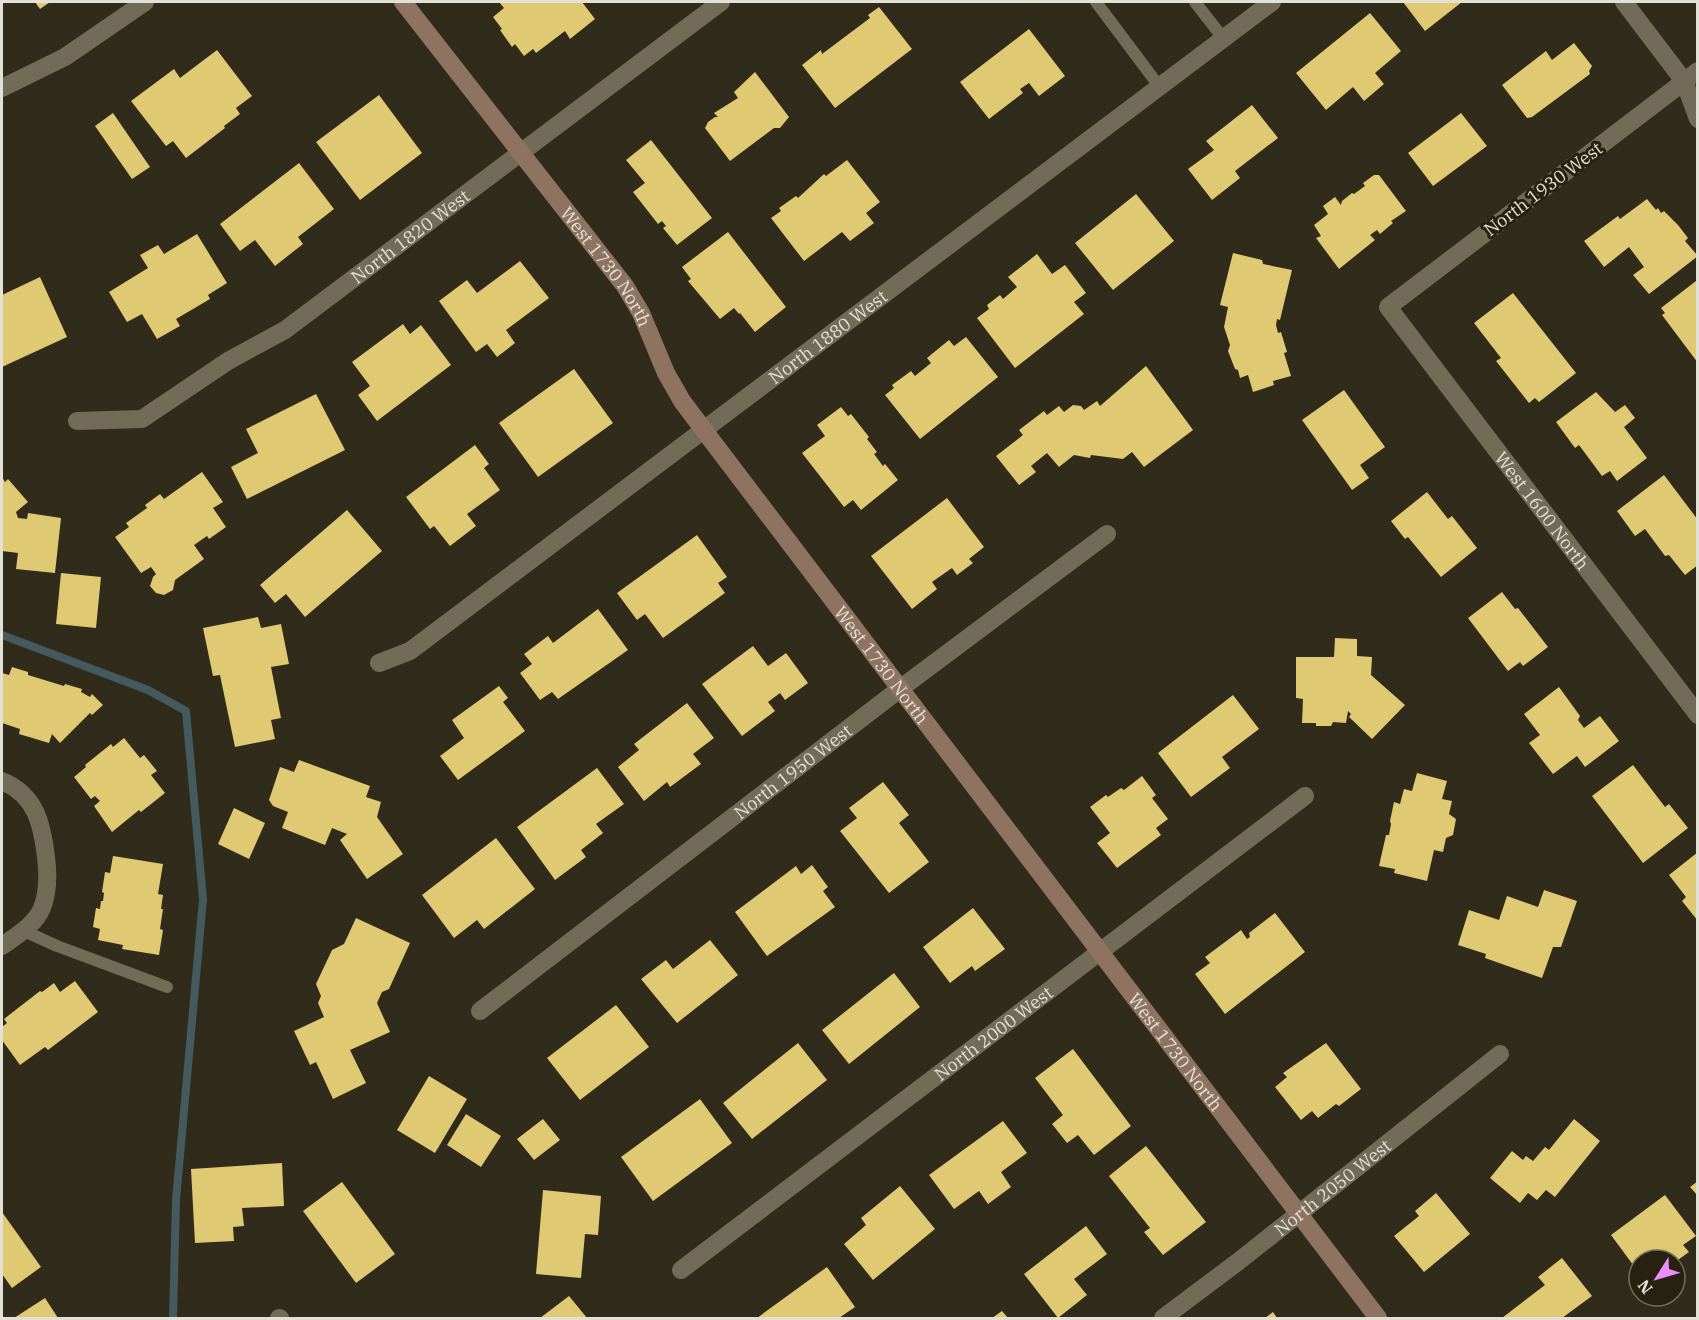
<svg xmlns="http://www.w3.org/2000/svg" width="1699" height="1320" viewBox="0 0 1699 1320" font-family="'IBM Plex Serif',serif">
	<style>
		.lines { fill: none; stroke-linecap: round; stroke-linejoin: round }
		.stream { stroke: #445a5e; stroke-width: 8 }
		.building { fill: #e0c973 }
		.lane { stroke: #716b58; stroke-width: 12 }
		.street { stroke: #716b58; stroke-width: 18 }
		.secondary { stroke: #8e7360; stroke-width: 18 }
		.labels { text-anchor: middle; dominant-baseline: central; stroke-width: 6; stroke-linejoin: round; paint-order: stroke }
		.street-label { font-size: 18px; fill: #e3e0d5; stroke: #262110 }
	</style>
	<rect width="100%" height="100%" fill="#302b1a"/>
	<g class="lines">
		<path class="stream" d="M2 635 148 690 186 711 203 899 176 1200 173 1318"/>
	</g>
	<path class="building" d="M35 2H50L40 9Z
		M499 2H582L595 19 570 39 565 31 536 53 533 49 524 56 515 44 512 47 500 30 502 29 493 17 504 8Z
		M1403 2H1462L1425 31Z
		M879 7 912 49 835 108 802 65 821 50 822 54 870 18 868 15Z
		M1370 13 1401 51 1375 73 1384 84 1364 101 1353 87 1326 110 1296 73Z
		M1029 29 1065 76 1039 96 1029 83 1020 89 1023 93 989 119 960 82Z
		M1574 43 1592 66 1589 71 1590 74 1532 117 1527 118 1502 85 1546 51 1552 60Z
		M217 50 252 96 236 108 240 114 224 126 225 128 186 158 173 141 166 146 131 101 174 69 180 78Z
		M755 72 789 117 780 128H774L730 161 705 128 708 122 715 117H718L714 113 738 98 734 92Z
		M379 95 422 153 360 200 316 142Z
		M1252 105 1278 138 1235 171 1240 178 1212 200 1188 169 1214 150 1206 141Z
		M113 113 150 167 132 179 95 126Z
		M1461 113 1487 146 1433 186 1408 153Z
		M651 140 712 218 677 245 663 228 666 226 662 221 658 224 633 192 645 183 626 160Z
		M847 160 880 202 866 213 874 223 850 241 842 232 804 261 771 218 781 211 779 208 796 196 798 198 824 174 826 176Z
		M299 163 334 209 298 237 303 244 275 266 255 240 240 251 220 224Z
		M1374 175H1379L1406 211 1391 221 1393 223 1380 234 1377 230 1370 235 1375 240 1339 269 1316 238 1321 236 1314 225 1328 214 1323 206 1335 197 1341 205 1342 201 1352 193 1354 194 1365 186 1363 183Z
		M1136 194 1174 241 1113 290 1075 243Z
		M1647 199 1656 210 1658 208 1661 213 1664 211 1678 225 1688 238 1685 241 1698 256 1649 294 1633 275 1644 267 1629 247 1604 267 1584 241 1618 216 1620 219Z
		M728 232 786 307 755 332 740 313 739 314 734 308 720 319 688 281 691 279 682 267Z
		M197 234 227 283 208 295 210 299 176 319 180 326 157 339 142 314 127 322 109 292 148 268 140 255 158 245 164 254Z
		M1233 253 1262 260 1263 264 1292 270 1280 320 1277 319 1276 325 1278 333 1281 332 1287 352 1284 353 1291 376 1273 381 1274 385 1253 392 1248 375 1240 378 1238 370 1235 369 1228 351 1230 345 1224 327 1228 307 1220 305Z
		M1037 254 1052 274 1065 265 1086 293 1074 302 1084 314 1015 368 977 318 989 309 987 305 1000 295 1003 299 1017 287 1008 277Z
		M520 261 549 298 506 330 515 343 497 357 487 344 476 352 439 301 467 280 477 293Z
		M40 277 67 337 2 367V295Z
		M1696 281 1698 283V363L1662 315 1665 313 1661 308Z
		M1513 293 1576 373 1539 402 1535 398 1529 403 1496 361 1501 358 1474 323Z
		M403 324 410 334 421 325 451 365 377 421 358 395 370 386 352 362Z
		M966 337 998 377 920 439 885 395 894 388 892 385 911 371 915 376 931 363 927 358 949 340 954 346Z
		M1146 366 1193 430 1144 467 1132 452 1123 459 1091 455 1090 458 1074 455 1059 467 1047 453 1031 466 1036 472 1019 485 996 456 1023 435 1019 430 1044 411 1047 415 1059 406 1064 412 1073 405 1081 406 1084 410 1097 401 1100 406Z
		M574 369 613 423 538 477 499 423Z
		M1344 390 1385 447 1360 465 1369 478 1352 490 1302 420Z
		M1596 392 1615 412 1625 405 1635 418 1624 427 1647 458 1617 481 1610 471 1602 476 1579 445 1575 448 1556 422Z
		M316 394 345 450 247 499 231 467 258 453 246 429Z
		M841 407 848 416 851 414 869 437 867 439 877 452 874 454 883 466 885 464 898 480 861 510 853 500 844 507 802 453 825 436 817 425Z
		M475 445 489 464 484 468 500 490 467 514 476 526 450 546 434 526 430 529 406 497Z
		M202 472 223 502 213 508 226 527 209 539 207 536 194 545 204 559 175 580 173 590 164 595 156 593 150 586 153 577 156 574 151 567 141 573 115 537 129 527 126 523 147 508 145 505 160 494 164 499Z
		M1664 475 1698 520V565L1685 575 1669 555 1665 556 1645 529 1635 536 1617 511Z
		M2 477 5 482 8 479 28 502 16 512 18 518 27 519 28 513 61 518 55 573 16 569 18 553 2 551Z
		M1427 492 1448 519 1452 516 1477 548 1441 577 1408 537 1405 539 1391 521Z
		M947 498 984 547 969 559 973 563 957 575 952 568 932 582 937 589 912 609 871 556Z
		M347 510 382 551 305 617 286 594 275 603 260 585Z
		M697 535 727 577 718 583 725 593 663 638 645 614 637 620 617 593Z
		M61 573 101 577 96 628 56 624Z
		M1502 592 1515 609 1518 608 1548 647 1523 666 1520 662 1508 671 1468 618Z
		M598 609 628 650 558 699 552 692 540 700 520 673 532 664 524 654 548 636 553 643Z
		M258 617 261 628 281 624 289 664 271 667 281 718 271 720 275 739 235 747 220 675 213 676 203 628Z
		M1335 638 1357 639V656L1372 657 1371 675 1405 705 1372 739 1349 717 1351 714 1348 711 1346 723 1333 722 1331 726H1316V723H1302L1303 699 1296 698V657H1334Z
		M753 646 768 666 786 653 808 683 785 700 780 693 768 702 775 711 742 736 702 684Z
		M12 667 28 672V675L64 686 65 684 82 689 81 692 90 697 92 694 103 705 92 715 90 713 60 743 52 734 49 743 19 734 20 729 2 723V673L9 675Z
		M499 686 508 698 503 702 525 731 458 780 440 756 464 738 452 720Z
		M1559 687 1580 716 1578 720 1584 728 1600 716 1619 741 1585 767 1577 756 1553 774 1529 743 1540 735 1524 714Z
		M1233 695 1259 729 1222 757 1230 768 1191 797 1158 753Z
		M687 703 714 738 693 754 701 764 670 787 667 782 644 801 618 767 639 750 634 744Z
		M124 738 140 758 144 755 157 771 151 775 165 793 141 812 139 810 112 832 94 806 100 801 95 796 91 799 74 777 86 767 85 765 111 744 113 747Z
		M299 760 370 786 366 797 381 802 377 817 403 854 367 879 340 840 347 834 332 828 325 845 282 828 288 812 273 806 269 800 280 767 294 772Z
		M1633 765 1665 807 1669 804 1688 828 1643 863 1592 796Z
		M597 768 624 804 596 824 603 833 581 850 586 857 555 880 517 827Z
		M1417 773 1447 781 1442 799 1452 801 1449 814 1456 819 1453 835 1446 838 1443 852 1434 850 1427 881 1394 873 1395 869 1379 866 1386 835H1389L1391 824 1390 821 1394 802 1400 804 1404 789 1412 791Z
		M1142 776 1156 795 1152 798 1168 819 1156 828 1161 835 1117 868 1097 843 1110 833 1090 807 1106 795 1108 797 1121 788 1124 790Z
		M883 782 909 815 899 823 929 862 889 893 840 831 857 818 849 808Z
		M234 808 265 823 249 859 218 844Z
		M496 838 535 889 484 929 477 920 454 938 422 895Z
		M1698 852V921L1682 901 1686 897 1669 875Z
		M113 856 163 864 158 894 163 895 161 909H163L160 929 163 930 159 955 122 949 123 945 98 940 100 929 93 927 96 908 100 909 101 901H103L104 893 102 892 105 872 110 873Z
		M812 865 828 887 823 891 835 907 767 956 735 912 796 866 801 874Z
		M1544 890 1577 901 1561 947H1553L1542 978 1485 958 1486 954 1458 945 1469 910 1499 920 1507 896 1538 907Z
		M973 908 1005 949 975 971 972 966 950 983 923 947Z
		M1275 913 1305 952 1225 1014 1195 974 1210 963 1205 957 1241 930 1247 939 1250 937 1249 933Z
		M356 918 410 943 389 989 382 992 377 1003 390 1032 350 1050 366 1083 333 1099 316 1062 310 1065 294 1031 324 1017 318 1003 321 996 316 984 332 950 344 944Z
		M710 940 738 975 677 1023 641 979 666 960 673 969Z
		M894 973 920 1007 849 1064 822 1030Z
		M75 981 98 1012 48 1050 45 1047 20 1065 2 1040V1027L7 1023 4 1019 40 991 42 992 54 983 60 992Z
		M616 1005 649 1047 580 1100 547 1058Z
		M798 1043 827 1080 752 1139 723 1103Z
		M1326 1043 1361 1089 1339 1106 1336 1104 1318 1118 1312 1111 1301 1120 1275 1087 1287 1077 1283 1073Z
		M1073 1049 1131 1126 1094 1155 1078 1135 1067 1143 1052 1124 1063 1115 1035 1078Z
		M429 1076 467 1099 435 1153 397 1130Z
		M700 1099 732 1143 653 1201 621 1157Z
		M466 1114 501 1136 481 1167 447 1145Z
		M543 1119 560 1140 534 1160 517 1139Z
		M1574 1119 1600 1141 1555 1197 1546 1190 1537 1200 1528 1193 1520 1203 1490 1178 1512 1151 1523 1160 1526 1156 1533 1161 1545 1147 1549 1150Z
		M1003 1121 1027 1153 1001 1172 1011 1187 988 1204 979 1191 954 1209 929 1175Z
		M1146 1146 1206 1222 1163 1255 1144 1232 1150 1228 1109 1176Z
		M282 1163 284 1206 242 1208 244 1226 233 1227 234 1241 195 1243 191 1169Z
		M1698 1181V1196L1690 1187Z
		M342 1182 395 1254 356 1283 303 1211Z
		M900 1186 935 1229 873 1280 844 1244 866 1225 861 1218Z
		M543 1190 601 1196 598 1235 585 1234 581 1278 536 1274Z
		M1436 1193 1470 1234 1424 1272 1394 1236 1419 1216 1415 1211Z
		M1665 1195 1696 1236 1683 1245 1689 1252 1675 1262V1260H1639V1273L1611 1235Z
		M2 1212 41 1267 12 1288 2 1274Z
		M1086 1226 1107 1254 1074 1279 1087 1295 1058 1318 1024 1274Z
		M1562 1258 1592 1296 1562 1318H1502L1545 1285 1538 1277Z
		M827 1267 855 1307 839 1318H757Z
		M569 1296 587 1318H540Z
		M45 1298 58 1318H14Z
		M1002 1311 1008 1318H992Z
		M1273 1312 1277 1318H1265Z"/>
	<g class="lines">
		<path class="lane" d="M1096 2 1159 86
			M1195 2 1223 38
			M24 931 57 946 167 987"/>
		<g class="street">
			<path d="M1624 2 1684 81 1698 119"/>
			<path id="s1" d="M1698 71 1388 307 1698 715"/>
			<path d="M2 88 65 57 145 2"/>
			<path id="s2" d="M77 421 142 419 228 361 285 330 721 2"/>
			<path id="s3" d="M379 663 410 651 1272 2"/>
			<path d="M2 781C36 795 42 824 46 857 48 873 48 893 42 908 35 925 16 936 2 946"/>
			<path id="s4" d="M480 1011 901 688 1107 534"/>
			<path id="s5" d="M681 1270 1305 796"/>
			<path d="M279 1318H280"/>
			<path id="s6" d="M1163 1318 1239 1261 1500 1054"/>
		</g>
		<path class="secondary" id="s7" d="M403 2 625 286 641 313 666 373 682 401 703 429 1378 1318"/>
	</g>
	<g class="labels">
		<g class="street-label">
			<text transform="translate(1543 189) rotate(-37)">North 1930 West</text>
			<text stroke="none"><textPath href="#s2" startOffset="390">North 1820 West</textPath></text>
			<text stroke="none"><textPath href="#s7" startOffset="334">West 1730 North</textPath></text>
			<text stroke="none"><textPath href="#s3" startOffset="556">North 1880 West</textPath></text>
			<text stroke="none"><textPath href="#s1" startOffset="645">West 1600 North</textPath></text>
			<text stroke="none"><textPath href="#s7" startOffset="820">West 1730 North</textPath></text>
			<text stroke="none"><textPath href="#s4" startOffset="394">North 1950 West</textPath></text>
			<text stroke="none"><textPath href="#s5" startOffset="392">North 2000 West</textPath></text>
			<text stroke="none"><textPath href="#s7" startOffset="1306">West 1730 North</textPath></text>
			<text stroke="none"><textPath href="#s6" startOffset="214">North 2050 West</textPath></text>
		</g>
	</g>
	<rect width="1699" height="1320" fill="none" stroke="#e3e0d5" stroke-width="6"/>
	<g transform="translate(1657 1278) rotate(233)"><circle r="28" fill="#262110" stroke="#726d5f" stroke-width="1.5"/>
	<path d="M0-4.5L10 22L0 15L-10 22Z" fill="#eb8dfc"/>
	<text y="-9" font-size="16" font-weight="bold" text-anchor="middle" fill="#e3e0d5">N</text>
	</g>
</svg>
